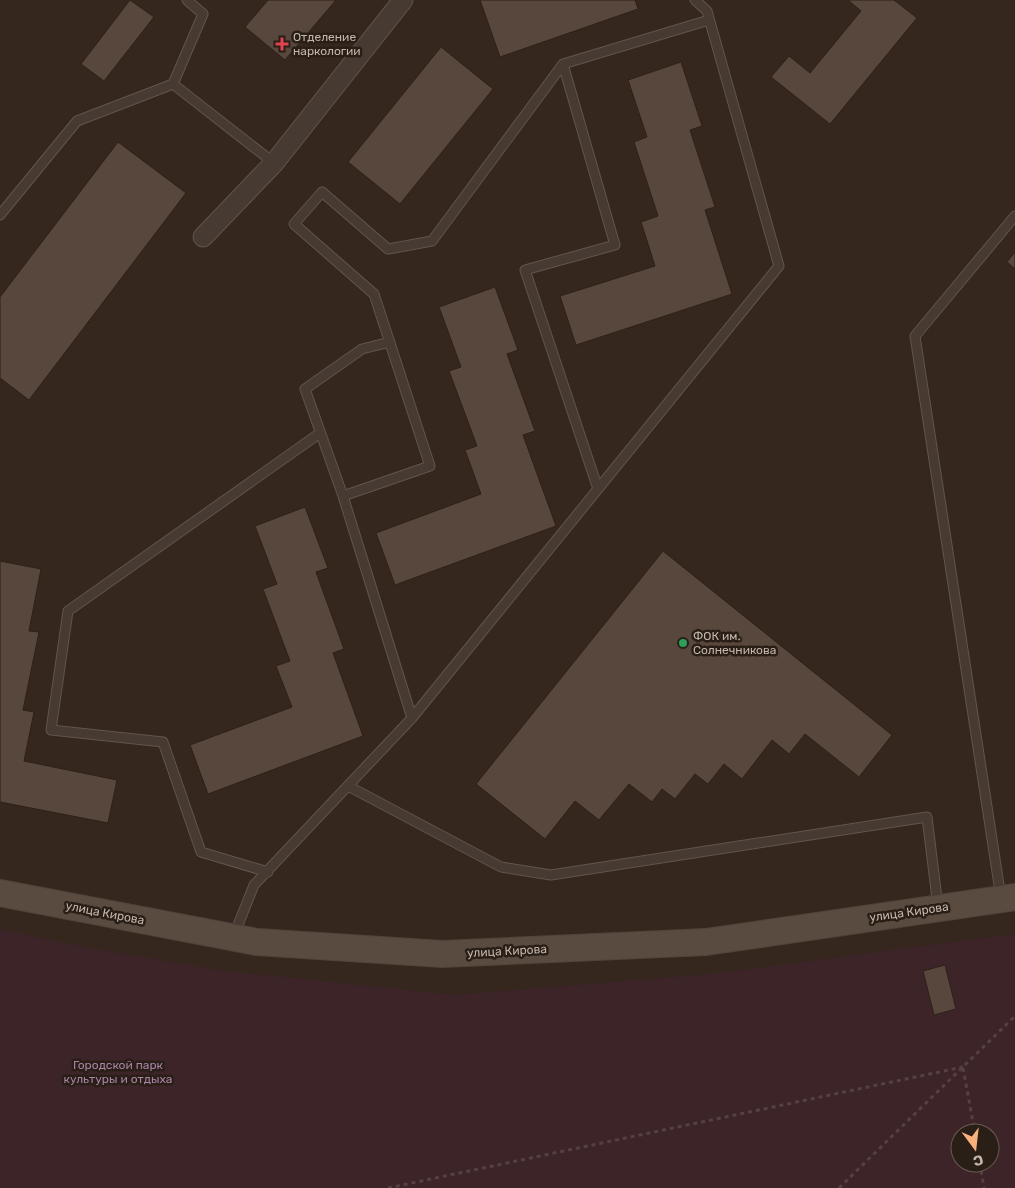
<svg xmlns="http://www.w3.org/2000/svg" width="1015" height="1188" viewBox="0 0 1015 1188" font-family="Rubik,sans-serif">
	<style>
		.green { fill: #3c2429; fill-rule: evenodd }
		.building { fill: #58473c; stroke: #2c2119 }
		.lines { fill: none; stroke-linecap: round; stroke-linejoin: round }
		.service-casing { stroke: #61554c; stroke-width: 11 }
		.minor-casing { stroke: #61554c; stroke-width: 21 }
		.secondary-casing { stroke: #4f433b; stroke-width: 28 }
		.path { stroke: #564042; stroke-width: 3; stroke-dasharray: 4 4; stroke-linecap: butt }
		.service { stroke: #463a32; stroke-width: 9 }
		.minor { stroke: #463a32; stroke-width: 19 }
		.secondary { stroke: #594b40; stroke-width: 26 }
		.health-dot { fill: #e0444e; stroke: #2a1f17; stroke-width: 2 }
		.leisure-dot { fill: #2e9e5b; stroke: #2a1f17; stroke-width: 2 }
		.labels { text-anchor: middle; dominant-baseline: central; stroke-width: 5; stroke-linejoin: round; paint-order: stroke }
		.poi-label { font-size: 12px; fill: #c3b6ab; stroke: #2a1f17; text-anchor: start }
		.street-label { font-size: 12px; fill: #c3b6ab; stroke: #2a1f17 }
		.park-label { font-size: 12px; fill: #a982a7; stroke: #2a1f17 }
	</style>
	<rect width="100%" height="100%" fill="#35271e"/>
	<path class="green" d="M0 929 89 948 224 971 455 995 710 974 1015 934V1188H0ZM960 1133H990V1163H960Z"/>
	<path class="building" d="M130 0 154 17 104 81 81 64Z
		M268 0H336L285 60 245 27Z
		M480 0H635L638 9 500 57Z
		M848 0H894L917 18 830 124 771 77 789 56 810 73 861 11Z
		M441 47 493 89 400 204 348 162Z
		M681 62 702 126 690 130 715 207 705 210 732 294 576 345 560 296 655 266 641 222 658 216 634 142 647 137 628 80Z
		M118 142 186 193 29 400 0 378V297Z
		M1015 252V269L1007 262Z
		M495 287 518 350 507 354 535 431 523 435 556 526 395 585 376 533 481 494 465 450 477 446 449 371 461 367 439 307Z
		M305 507 328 568 316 572 344 649 333 653 363 736 208 794 190 745 292 707 276 666 290 661 263 589 277 584 255 526Z
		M663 551 892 735 859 777 805 734 789 754 772 740 742 779 724 764 708 784 695 774 675 799 662 789 652 802 629 784 599 820 575 801 545 839 476 784Z
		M0 561 41 569 29 631 39 632 23 710 34 712 24 761 117 780 108 823 0 802Z
		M945 965 956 1009 934 1015 923 971Z"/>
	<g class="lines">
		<g class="service-casing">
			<path id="service" d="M563 64 615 245 525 270 598 489
				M173 84 203 14 187 0
				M0 215 77 121 173 84 274 163
				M343 496 305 389 362 349 390 342
				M412 718 343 496 430 466 374 294 294 224 322 192 388 249 432 241 563 64 709 20
				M348 786 501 867 551 875 927 817 938 907
				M268 872 201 852 163 742 51 730 68 611 320 433
				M1001 898 915 336 1015 216
				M234 935 254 885 412 718 779 266 707 11 695 0"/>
		</g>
		<g class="minor-casing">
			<path id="minor" d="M203 237 274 163 403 0"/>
		</g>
		<g class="secondary-casing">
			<path id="secondary" d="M0 893 257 942 442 954 706 942 1015 897"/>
		</g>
		<path class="path" d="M963 1068 975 1133
			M980 1163 984 1188
			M388 1188 963 1067
			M839 1188 1015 1016"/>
		<use href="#service" class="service"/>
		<use href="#minor" class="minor"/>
		<use href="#secondary" class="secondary"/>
	</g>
	<path class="health-dot" d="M279.5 36.5h5v5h5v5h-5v5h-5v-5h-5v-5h5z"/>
	<circle class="leisure-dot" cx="683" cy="643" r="5"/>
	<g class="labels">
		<g class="poi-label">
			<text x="293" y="37">Отделение<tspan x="293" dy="14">наркологии</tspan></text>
			<text x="693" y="636">ФОК им.<tspan x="693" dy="14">Солнечникова</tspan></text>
		</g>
		<g class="street-label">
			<text transform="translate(909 912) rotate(-8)">улица Кирова</text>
			<text transform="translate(105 913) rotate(11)">улица Кирова</text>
			<text transform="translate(507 951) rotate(-3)">улица Кирова</text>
		</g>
		<g class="park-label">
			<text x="118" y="1065">Городской парк<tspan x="118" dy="14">культуры и отдыха</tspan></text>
		</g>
	</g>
	<g transform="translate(975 1148) rotate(165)"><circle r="24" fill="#2a1f17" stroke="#675b52"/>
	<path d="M0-4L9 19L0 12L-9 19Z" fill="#f9b17b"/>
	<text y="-8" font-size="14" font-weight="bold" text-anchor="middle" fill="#c3b6ab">С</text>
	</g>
</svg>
